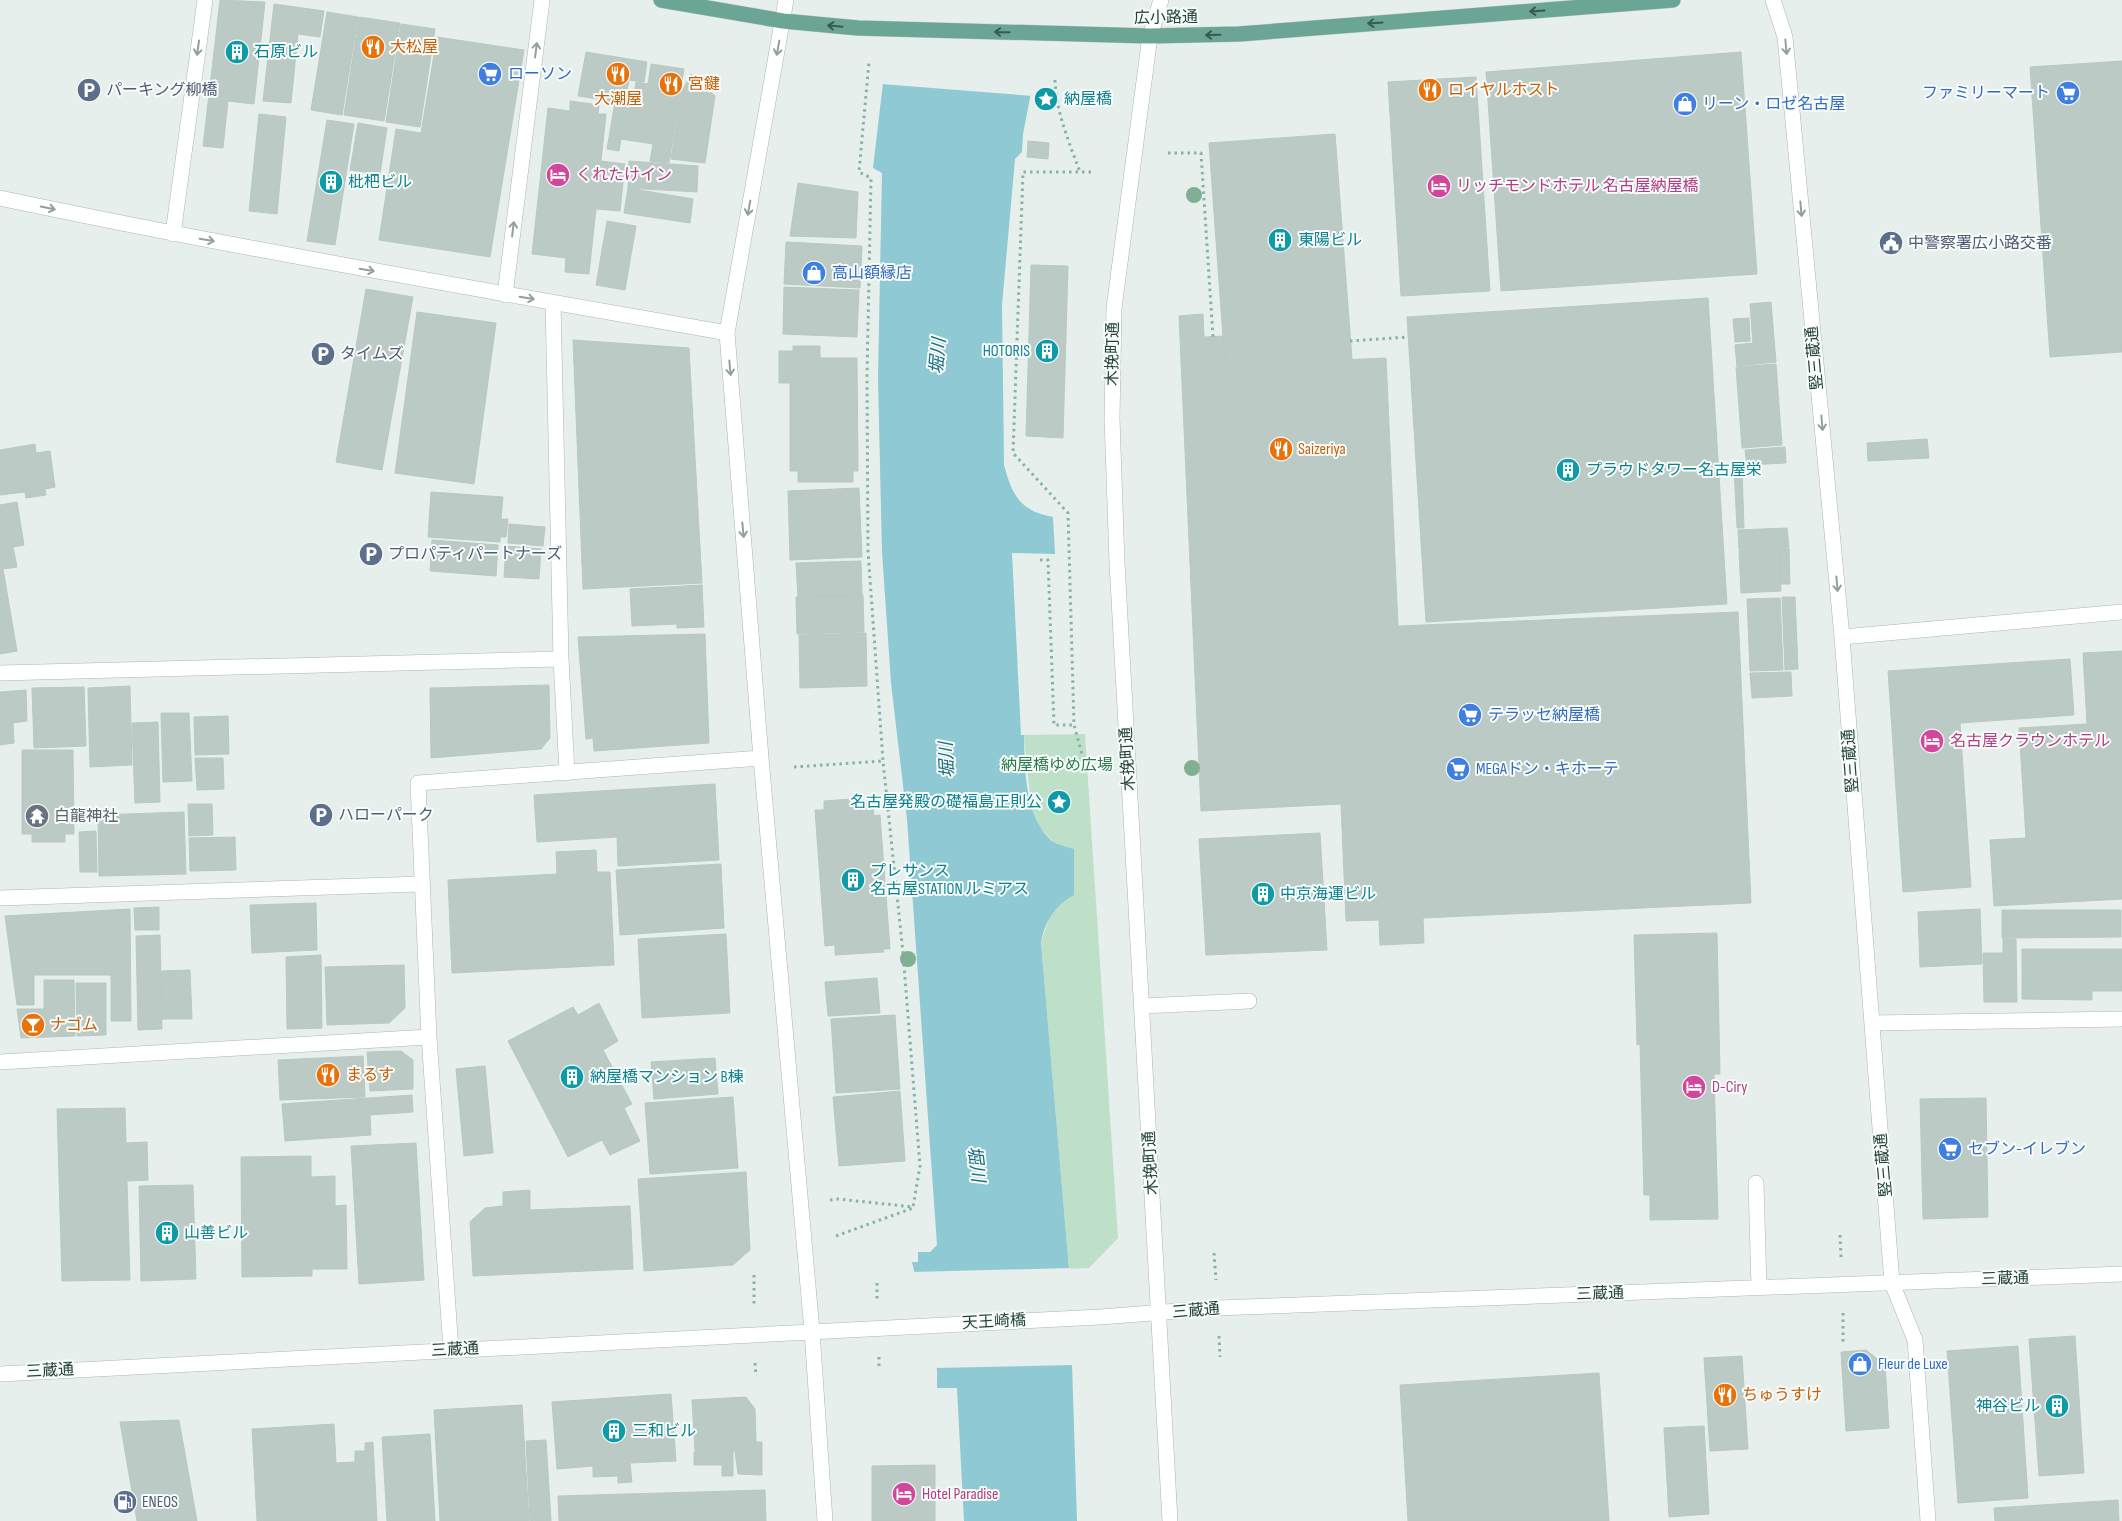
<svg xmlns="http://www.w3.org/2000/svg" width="2122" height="1521" viewBox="0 0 2122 1521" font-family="'Sofia Sans Condensed','Noto Sans JP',sans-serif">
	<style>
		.green { fill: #bfe0c8 }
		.water { fill: #8ec9d4 }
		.pier { fill: #e6efeb }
		.building { fill: #bbcac4; stroke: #b8c9c2 }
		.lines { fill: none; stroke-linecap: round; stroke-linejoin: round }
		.minor-casing { stroke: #a8b8b2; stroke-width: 16 }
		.major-casing { stroke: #c2cac8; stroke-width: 16 }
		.path { stroke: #86b3a5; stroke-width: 3; stroke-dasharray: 2.5 4; stroke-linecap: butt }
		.minor { stroke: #fff; stroke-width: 15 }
		.major { stroke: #6aa596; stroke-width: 15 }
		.tree { fill: #80af93 }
		.oneway { stroke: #365b51 }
		.oneway2 { stroke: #92a09c }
		.labels { text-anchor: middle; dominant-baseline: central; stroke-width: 4; stroke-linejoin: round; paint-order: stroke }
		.street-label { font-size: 16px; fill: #24423a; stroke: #f7fbf9 }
		.food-label { font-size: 16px; fill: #c56008; stroke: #f7fbf9; text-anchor: start }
		.culture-label { font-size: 16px; fill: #0d838f; stroke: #f7fbf9; text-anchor: start }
		.shop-label { font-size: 16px; fill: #366cbe; stroke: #f7fbf9; text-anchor: start }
		.service-label { font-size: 16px; fill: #4e5e75; stroke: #f7fbf9; text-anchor: start }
		.hotel-label { font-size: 16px; fill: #b23c85; stroke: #f7fbf9; text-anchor: start }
		.park-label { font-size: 16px; fill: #2d7a4b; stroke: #f7fbf9 }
		.worship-label { font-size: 16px; fill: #5b616d; stroke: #f7fbf9; text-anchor: start }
		.water-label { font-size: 18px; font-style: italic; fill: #1c6f80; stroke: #f7fbf9 }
	</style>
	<rect width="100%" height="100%" fill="#e6efeb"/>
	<path class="green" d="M1085 734 1118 1238 1089 1268 1069 1269 1041 943 1049 918 1061 902 1054 842 1039 827 1031 806 1024 735Z"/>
	<path class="water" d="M1049 0 1023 134 1022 152 1015 159 1002 305 1004 465C1012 494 1019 511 1053 517L1055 554 1012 553 1021 735H1024C1025 769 1024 816 1052 841 1058 845 1067 847 1074 849V895C1055 905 1044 922 1041 943L1069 1269 1077 1521H964L957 1388H937V1370L912 1262H918V1252H930L937 1245 907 819 891 683 882 552 878 378 882 173 873 168 883 83Z"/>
	<path class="pier" d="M892 0H1052L1033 96 881 84Z
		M1071 1268 1074 1365 934 1368 911 1272Z"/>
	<path class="building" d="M220 0 265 2 254 104 228 101 223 148 203 146Z
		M274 4 324 11 320 37 298 34 291 103 263 101Z
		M327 12 358 17 342 115 311 110Z
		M359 17 400 23 384 121 344 115Z
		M401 24 435 29 420 127 386 122Z
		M437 37 524 50 490 257 379 240 396 129 421 133Z
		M586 52 647 62 644 82 629 80 625 103 578 96Z
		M1741 52 1757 274 1501 291 1486 72Z
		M2122 61V352L2050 357 2030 67Z
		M651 64 684 69 669 163 650 161 653 144 621 139 619 151 607 149 615 102 632 106 636 82 648 84Z
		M691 74 715 96 705 163 671 159 681 93Z
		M1476 77 1490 291 1401 296 1388 82Z
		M570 101 599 105 598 114H606L601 161 625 164 620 211 596 209 589 274 565 272 566 258 532 254 548 108 570 111Z
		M259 114 286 117 277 214 249 211Z
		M327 120 354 124 335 245 307 241Z
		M358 123 387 128 380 174 350 170Z
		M1335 134 1352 359 1225 365 1209 143Z
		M1028 141 1049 143 1048 159 1027 157Z
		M629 161 698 166 697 192 628 188Z
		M798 183 858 192 856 238 790 236Z
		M628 188 693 199 690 223 624 213Z
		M607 221 636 226 625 290 596 285Z
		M786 242 862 246 860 288 784 284Z
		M1031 265 1068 266 1063 438 1026 436Z
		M784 287 859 290 857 337 783 334Z
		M366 289 413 297 382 470 336 462Z
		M1708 298 1727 604 1426 622 1407 317Z
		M1771 302 1776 362 1737 366 1735 345 1753 343 1750 304Z
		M417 312 496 323 474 484 395 473Z
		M1203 314 1204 337 1224 336 1225 365 1386 358 1398 626 1738 612 1751 903 1423 918 1424 943 1380 945 1379 920 1346 921 1341 804 1201 811 1179 316Z
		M1749 318 1750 341 1735 342 1733 319Z
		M573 340 689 348 702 583 583 589Z
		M793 346H820V358H857L858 471H853V482H798V471H790V383H779V351H793Z
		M1776 364 1782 445 1742 448 1736 367Z
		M1927 439 1929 458 1868 461 1867 443Z
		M35 444 36 453 50 451 55 487 45 489 46 495 26 498 25 492 0 495V450Z
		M1785 447 1786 463 1747 465 1745 450Z
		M1734 468H1742L1744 528H1737Z
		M859 488 862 557 790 560 788 491Z
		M431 492 503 497 501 519H508L506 537H500V542L428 537Z
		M17 502 24 545 13 547 17 567 3 569 17 651 0 654V505Z
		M509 524 545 527 543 546 508 543Z
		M1787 528 1789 547 1739 549 1738 530Z
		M432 540 498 545 496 576 430 571Z
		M506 546 541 549 539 579 504 577Z
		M1779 548H1789L1790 584H1781Z
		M1779 548 1781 591 1741 593 1739 550Z
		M861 561 862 595 798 597 796 563Z
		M702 585 704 627 677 628V624L632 626 630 589Z
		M863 595 864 632 797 634 796 597Z
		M1782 597H1795L1798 669 1785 670Z
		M1780 598 1783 670 1750 671 1747 599Z
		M866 633 867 686 800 688 799 635Z
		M705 634 709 743 594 751 593 738 586 739 578 637Z
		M2122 651V899L1994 906 1990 840 2026 838 2019 728 2087 724 2083 653Z
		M2070 659 2074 715 1960 723 1971 887 1903 892 1888 671Z
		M1791 672 1792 696 1752 698 1750 673Z
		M549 685 550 738 541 749 431 758 430 688Z
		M130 686 132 765 90 767 88 688Z
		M84 687 86 746 34 748 32 688Z
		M26 690 27 721 13 723 14 743 0 745V692Z
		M161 713H189L192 781 163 782Z
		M228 716 229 754 195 755 194 717Z
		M158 722 160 802 135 803 132 723Z
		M22 750H73L74 834H65V842H32V834H22Z
		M195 758H223L224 789 197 790Z
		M715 784 719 860 618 866 617 837 537 842 534 795Z
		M851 799V802L872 800 874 816 880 815 890 949H883L884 952 835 955V945L825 946 815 810H824V801Z
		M188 804H212L213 835 189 836Z
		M184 812 186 874 99 876 98 815Z
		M96 831 97 872H80L79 832Z
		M1320 833 1327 950 1206 955 1199 839Z
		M235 837 236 870 190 871 189 838Z
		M596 850 597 872H610L614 965 452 973 448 880 557 874 556 852Z
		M721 864 724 928 620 935 616 870Z
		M316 903 317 950 252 953 250 905Z
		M159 907V930H135L134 908Z
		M130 909 131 1021H111V975H34V1005H17L5 916Z
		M1980 909 1982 964 1920 967 1918 912Z
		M2002 910H2121V937L2002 938Z
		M1717 933 1720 1074H1714L1718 1219 1650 1220V1195H1644L1640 1044 1637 1045 1634 935Z
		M726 934 730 1013 642 1018 638 939Z
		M160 935 162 1029 138 1030 136 936Z
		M2003 939H2016L2017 1002H1984L1983 953H2003Z
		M2022 949H2122V991H2092V1000L2022 999Z
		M321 955 322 1028 287 1029 286 957Z
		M404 965 405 1008 389 1023 327 1025 325 967Z
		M190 970 192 1019H162L161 971Z
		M877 978 880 1013 828 1016 825 982Z
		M44 980H74L75 1036 21 1038 17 1009H44Z
		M76 983H106V1035L77 1036Z
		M599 1003 618 1041 603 1050 632 1104 624 1108 640 1141 610 1155 602 1140 568 1157 508 1041 573 1007 578 1015Z
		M895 1015 900 1089 836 1093 831 1019Z
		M401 1051 413 1060V1089L370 1091 367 1052Z
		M363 1056 365 1097 280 1100 278 1060Z
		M715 1058 718 1094 654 1099 651 1062Z
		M485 1066 493 1153 464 1156 456 1069Z
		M900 1091 905 1161 839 1166 833 1097Z
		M412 1095 413 1112 370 1115 371 1135 285 1141 282 1104Z
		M733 1097 738 1168 650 1174 645 1103Z
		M1986 1098 1988 1217 1923 1219 1920 1099Z
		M125 1108 126 1143 147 1142 148 1180 127 1181 130 1280 62 1281 57 1109Z
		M416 1143 424 1280 359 1284 351 1146Z
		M311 1156V1177L335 1176V1206L346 1205 347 1269H312V1276L242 1277 241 1157Z
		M746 1172 750 1250 733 1265 644 1271 638 1179Z
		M193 1185 196 1279 141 1281 139 1186Z
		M530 1190V1210L630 1206 633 1269 473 1276 470 1222 485 1208 503 1206V1192Z
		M2075 1336 2084 1473 2039 1476 2029 1339Z
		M2018 1346 2028 1498 1958 1503 1947 1351Z
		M1866 1350 1885 1365 1889 1428 1846 1431 1841 1352Z
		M1742 1356 1748 1449 1710 1451 1704 1358Z
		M1599 1373 1609 1521H1408L1400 1385Z
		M671 1394 676 1461 630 1463 632 1482 618 1483V1476L593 1477V1466L557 1469 552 1402Z
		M746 1397 755 1409 756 1442H762V1475L738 1474 735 1451H695L692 1400Z
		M522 1405 529 1521H440L434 1410Z
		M179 1420 197 1521H137L120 1422Z
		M334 1424 336 1463 355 1462V1451H365V1443L373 1442 377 1521H257L252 1429Z
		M1704 1426 1709 1514 1669 1517 1664 1428Z
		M430 1434 435 1521H387L382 1437Z
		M546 1440 551 1521H530L526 1441Z
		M733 1451V1476H722V1465H694V1452Z
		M935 1465V1521H872V1466Z
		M765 1490 766 1521H559L558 1496Z
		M2118 1500 2119 1521H1995L1994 1508Z"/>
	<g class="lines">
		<g class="minor-casing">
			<path id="minor" d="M786 0 727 333 761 758 812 1331 825 1521
				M1161 0 1150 36 1114 308 1112 418 1117 563 1170 1521
				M1773 0 1785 37 1842 637 1892 1283 1915 1340 1928 1521
				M0 198C241 249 484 290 727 333
				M173 234 205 0
				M505 295 542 0
				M553 303 561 659 567 773
				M1842 637 2122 612
				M0 673 561 659
				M0 898 421 884
				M1142 1006 1249 1001
				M1872 1023 2122 1019
				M0 1062 429 1037
				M1756 1183 1759 1288
				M451 1350 429 1037 418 783 761 758
				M0 1374 1100 1317 1217 1308 2122 1274"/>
		</g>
		<g class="major-casing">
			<path id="major" d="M661 0 783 21 858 28 1150 36 1239 34 1673 0"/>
		</g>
		<path class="path" d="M1055 80C1056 112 1069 142 1080 172
			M1168 153H1201L1213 337
			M1091 172H1023L1013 453 1068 513 1074 725 1086 769 1094 768
			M1350 341 1408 337
			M1040 560H1048L1054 725H1074
			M794 767 883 761
			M830 1200 838 1199 913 1207 920 1166 903 953 883 761 868 551 867 376 871 178 859 172 869 62
			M1840 1235 1841 1257
			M836 1236 913 1208
			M1214 1253 1216 1280
			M754 1275V1307
			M877 1283V1300
			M1843 1313V1342
			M1219 1336 1220 1357
			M879 1357V1368
			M755 1363 756 1376"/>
		<use href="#minor" class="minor"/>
		<use href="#major" class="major"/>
	</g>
	<g class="tree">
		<circle cx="1194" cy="195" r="8"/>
		<circle cx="1192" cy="768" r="8"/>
		<circle cx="908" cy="959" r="8"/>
	</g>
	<defs><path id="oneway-shaft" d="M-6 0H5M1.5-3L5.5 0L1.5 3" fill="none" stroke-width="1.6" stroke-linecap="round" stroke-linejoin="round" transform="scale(1.25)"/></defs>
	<g class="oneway">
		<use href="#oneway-shaft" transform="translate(1537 11) rotate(176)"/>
		<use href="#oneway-shaft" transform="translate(1375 23) rotate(176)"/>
		<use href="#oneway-shaft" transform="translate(835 26) rotate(-175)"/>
		<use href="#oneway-shaft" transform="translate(1002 32) rotate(-179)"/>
		<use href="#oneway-shaft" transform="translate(1213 35) rotate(179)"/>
	</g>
	<g class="oneway2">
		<use href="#oneway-shaft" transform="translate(1786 47) rotate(85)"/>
		<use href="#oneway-shaft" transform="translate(198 48) rotate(98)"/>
		<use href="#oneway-shaft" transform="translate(778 48) rotate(100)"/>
		<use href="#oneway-shaft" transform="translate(536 50) rotate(-83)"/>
		<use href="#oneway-shaft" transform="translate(48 208) rotate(12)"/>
		<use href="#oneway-shaft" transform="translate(749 208) rotate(100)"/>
		<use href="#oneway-shaft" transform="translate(1801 209) rotate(85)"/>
		<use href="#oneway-shaft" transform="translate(513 229) rotate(-83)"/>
		<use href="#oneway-shaft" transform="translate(207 240) rotate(10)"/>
		<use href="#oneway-shaft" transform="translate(367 270) rotate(10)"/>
		<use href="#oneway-shaft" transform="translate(527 298) rotate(10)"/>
		<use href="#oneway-shaft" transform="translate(730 368) rotate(85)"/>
		<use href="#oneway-shaft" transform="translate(1822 423) rotate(85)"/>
		<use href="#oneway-shaft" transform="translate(743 530) rotate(85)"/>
		<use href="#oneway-shaft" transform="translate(1837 584) rotate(85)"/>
	</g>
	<defs>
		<g id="restaurant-disc" transform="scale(1.25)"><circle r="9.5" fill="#e8710a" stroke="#f7fbf9"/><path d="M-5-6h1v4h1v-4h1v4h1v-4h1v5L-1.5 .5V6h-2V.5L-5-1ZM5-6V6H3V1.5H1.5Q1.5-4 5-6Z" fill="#fff"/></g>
		<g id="building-disc" transform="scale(1.25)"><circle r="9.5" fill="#0f9aa8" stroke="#f7fbf9"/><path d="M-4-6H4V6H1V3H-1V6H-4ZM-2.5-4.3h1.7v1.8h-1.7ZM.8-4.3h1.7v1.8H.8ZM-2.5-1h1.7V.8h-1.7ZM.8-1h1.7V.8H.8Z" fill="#fff"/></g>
		<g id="supermarket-disc" transform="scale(1.25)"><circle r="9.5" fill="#3f7fe0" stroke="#f7fbf9"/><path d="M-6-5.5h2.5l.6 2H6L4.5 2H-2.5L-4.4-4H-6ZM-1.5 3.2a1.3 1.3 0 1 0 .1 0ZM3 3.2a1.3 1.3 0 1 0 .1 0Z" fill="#fff"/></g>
		<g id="parking-disc" transform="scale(1.25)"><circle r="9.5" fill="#5c6f8a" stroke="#f7fbf9"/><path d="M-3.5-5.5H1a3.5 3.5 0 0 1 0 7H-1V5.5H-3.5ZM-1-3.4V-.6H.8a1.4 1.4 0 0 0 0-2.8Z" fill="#fff"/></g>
		<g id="sight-disc" transform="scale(1.25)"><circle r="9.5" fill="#0f9aa8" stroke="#f7fbf9"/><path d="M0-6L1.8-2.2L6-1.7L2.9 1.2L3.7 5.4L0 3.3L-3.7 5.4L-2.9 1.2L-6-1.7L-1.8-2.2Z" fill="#fff"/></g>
		<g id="shop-disc" transform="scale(1.25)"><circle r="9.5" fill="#3f7fe0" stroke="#f7fbf9"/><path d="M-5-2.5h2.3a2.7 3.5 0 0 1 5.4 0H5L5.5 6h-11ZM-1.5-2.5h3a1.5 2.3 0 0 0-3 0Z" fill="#fff"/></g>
		<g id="hotel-disc" transform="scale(1.25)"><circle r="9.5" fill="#d1479c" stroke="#f7fbf9"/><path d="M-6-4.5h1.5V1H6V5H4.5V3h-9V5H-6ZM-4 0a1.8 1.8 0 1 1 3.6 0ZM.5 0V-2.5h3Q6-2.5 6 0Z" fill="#fff"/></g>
		<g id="civic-disc" transform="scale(1.25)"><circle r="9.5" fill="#5c6f8a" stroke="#f7fbf9"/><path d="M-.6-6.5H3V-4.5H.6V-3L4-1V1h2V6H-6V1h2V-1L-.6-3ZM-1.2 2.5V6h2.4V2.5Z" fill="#fff"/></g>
		<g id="temple-disc" transform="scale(1.25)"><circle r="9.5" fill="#6b7280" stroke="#f7fbf9"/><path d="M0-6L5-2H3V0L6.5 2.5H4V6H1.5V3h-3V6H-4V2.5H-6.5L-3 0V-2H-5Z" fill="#fff"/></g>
		<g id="bar-disc" transform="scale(1.25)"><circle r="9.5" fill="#e8710a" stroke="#f7fbf9"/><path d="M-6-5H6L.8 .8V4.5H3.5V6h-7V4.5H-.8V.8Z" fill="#fff"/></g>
		<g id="fuel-disc" transform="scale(1.25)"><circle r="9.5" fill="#5c6f8a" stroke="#f7fbf9"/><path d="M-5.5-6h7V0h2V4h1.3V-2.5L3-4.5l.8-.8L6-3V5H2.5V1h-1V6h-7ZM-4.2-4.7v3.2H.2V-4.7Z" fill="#fff"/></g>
	</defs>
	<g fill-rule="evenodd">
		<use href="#restaurant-disc" x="373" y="47"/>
		<use href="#building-disc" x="237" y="52"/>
		<use href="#supermarket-disc" x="490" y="74"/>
		<use href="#restaurant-disc" x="618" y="74"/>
		<use href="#restaurant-disc" x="671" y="84"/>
		<use href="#parking-disc" x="89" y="90"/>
		<use href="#restaurant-disc" x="1430" y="90"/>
		<use href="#supermarket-disc" x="2068" y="93"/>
		<use href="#sight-disc" x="1046" y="99"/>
		<use href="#shop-disc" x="1685" y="104"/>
		<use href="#hotel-disc" x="558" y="175"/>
		<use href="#building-disc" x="331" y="182"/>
		<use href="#hotel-disc" x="1439" y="186"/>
		<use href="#building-disc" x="1280" y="240"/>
		<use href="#civic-disc" x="1891" y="243"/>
		<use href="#shop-disc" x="814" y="273"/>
		<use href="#building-disc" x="1047" y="351"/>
		<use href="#parking-disc" x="323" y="354"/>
		<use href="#restaurant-disc" x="1281" y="449"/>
		<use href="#building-disc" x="1568" y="470"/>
		<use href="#parking-disc" x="371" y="554"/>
		<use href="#supermarket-disc" x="1470" y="715"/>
		<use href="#hotel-disc" x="1932" y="741"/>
		<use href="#supermarket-disc" x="1458" y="769"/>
		<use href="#sight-disc" x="1059" y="802"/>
		<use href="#parking-disc" x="321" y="815"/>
		<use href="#temple-disc" x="37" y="816"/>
		<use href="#building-disc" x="853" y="880"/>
		<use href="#building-disc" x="1263" y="894"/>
		<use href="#bar-disc" x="33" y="1025"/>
		<use href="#restaurant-disc" x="328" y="1075"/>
		<use href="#building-disc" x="572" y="1077"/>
		<use href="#hotel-disc" x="1694" y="1087"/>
		<use href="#supermarket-disc" x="1950" y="1149"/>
		<use href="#building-disc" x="167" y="1233"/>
		<use href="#shop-disc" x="1860" y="1364"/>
		<use href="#restaurant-disc" x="1725" y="1395"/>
		<use href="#building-disc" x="2057" y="1406"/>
		<use href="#building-disc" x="614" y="1431"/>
		<use href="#hotel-disc" x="904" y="1494"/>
		<use href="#fuel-disc" x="125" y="1502"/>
	</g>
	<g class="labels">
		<g class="street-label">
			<text transform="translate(1166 18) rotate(-1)">広小路通</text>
			<text transform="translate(1113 354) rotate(-89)">木挽町通</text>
			<text transform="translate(1815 358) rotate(-95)">竪三蔵通</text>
			<text transform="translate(1128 759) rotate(-93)">木挽町通</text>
			<text transform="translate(1851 761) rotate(-94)">竪三蔵通</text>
			<text transform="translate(1151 1163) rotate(-93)">木挽町通</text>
			<text transform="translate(1884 1165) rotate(-95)">竪三蔵通</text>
			<text transform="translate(2005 1279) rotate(-2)">三蔵通</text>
			<text transform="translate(1600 1294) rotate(-2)">三蔵通</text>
			<text transform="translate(1196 1311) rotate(-5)">三蔵通</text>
			<text transform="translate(994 1322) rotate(-3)">天王崎橋</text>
			<text transform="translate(455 1350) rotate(-3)">三蔵通</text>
			<text transform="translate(50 1371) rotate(-3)">三蔵通</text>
		</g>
		<g class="food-label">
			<text x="390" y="47">大松屋</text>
			<text x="688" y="84">宮鍵</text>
			<text x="1448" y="90">ロイヤルホスト</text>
			<text x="618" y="99" text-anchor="middle">大潮屋</text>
			<text x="1298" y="449">Saizeriya</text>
			<text x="50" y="1025">ナゴム</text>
			<text x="346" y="1075">まるす</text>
			<text x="1742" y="1395">ちゅうすけ</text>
		</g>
		<g class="culture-label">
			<text x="254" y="52">石原ビル</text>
			<text x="1064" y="99">納屋橋</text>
			<text x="348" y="182">枇杷ビル</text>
			<text x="1298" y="240">東陽ビル</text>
			<text x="1030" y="351" text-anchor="end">HOTORIS</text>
			<text x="1586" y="470">プラウドタワー名古屋栄</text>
			<text x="1042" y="802" text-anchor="end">名古屋発殿の礎福島正則公</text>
			<text x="870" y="871">プレサンス<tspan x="870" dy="18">名古屋STATION ルミアス</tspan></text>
			<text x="1280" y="894">中京海運ビル</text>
			<text x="590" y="1077">納屋橋マンション B棟</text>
			<text x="184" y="1233">山善ビル</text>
			<text x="2040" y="1406" text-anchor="end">神谷ビル</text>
			<text x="632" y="1431">三和ビル</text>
		</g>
		<g class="shop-label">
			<text x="508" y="74">ローソン</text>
			<text x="2050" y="93" text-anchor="end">ファミリーマート</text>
			<text x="1702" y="104">リーン・ロゼ名古屋</text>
			<text x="832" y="273">高山額縁店</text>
			<text x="1488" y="715">テラッセ納屋橋</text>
			<text x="1476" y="769">MEGAドン・キホーテ</text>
			<text x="1968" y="1149">セブン-イレブン</text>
			<text x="1878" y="1364">Fleur de Luxe</text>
		</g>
		<g class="service-label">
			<text x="106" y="90">パーキング柳橋</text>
			<text x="1908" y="243">中警察署広小路交番</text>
			<text x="340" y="354">タイムズ</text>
			<text x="388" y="554">プロパティパートナーズ</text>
			<text x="338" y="815">ハローパーク</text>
			<text x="142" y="1502">ENEOS</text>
		</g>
		<g class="hotel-label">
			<text x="576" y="175">くれたけイン</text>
			<text x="1456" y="186">リッチモンドホテル 名古屋納屋橋</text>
			<text x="1950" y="741">名古屋クラウンホテル</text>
			<text x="1712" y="1087">D-Ciry</text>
			<text x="922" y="1494">Hotel Paradise</text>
		</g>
		<g class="park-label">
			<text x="1057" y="765">納屋橋ゆめ広場</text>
		</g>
		<g class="worship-label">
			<text x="54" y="816">白龍神社</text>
		</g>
		<g class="water-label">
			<text transform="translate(938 356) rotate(-85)">堀川</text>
			<text transform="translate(947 760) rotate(-93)">堀川</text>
			<text transform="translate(976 1164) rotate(83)">堀川</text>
		</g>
	</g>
</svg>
